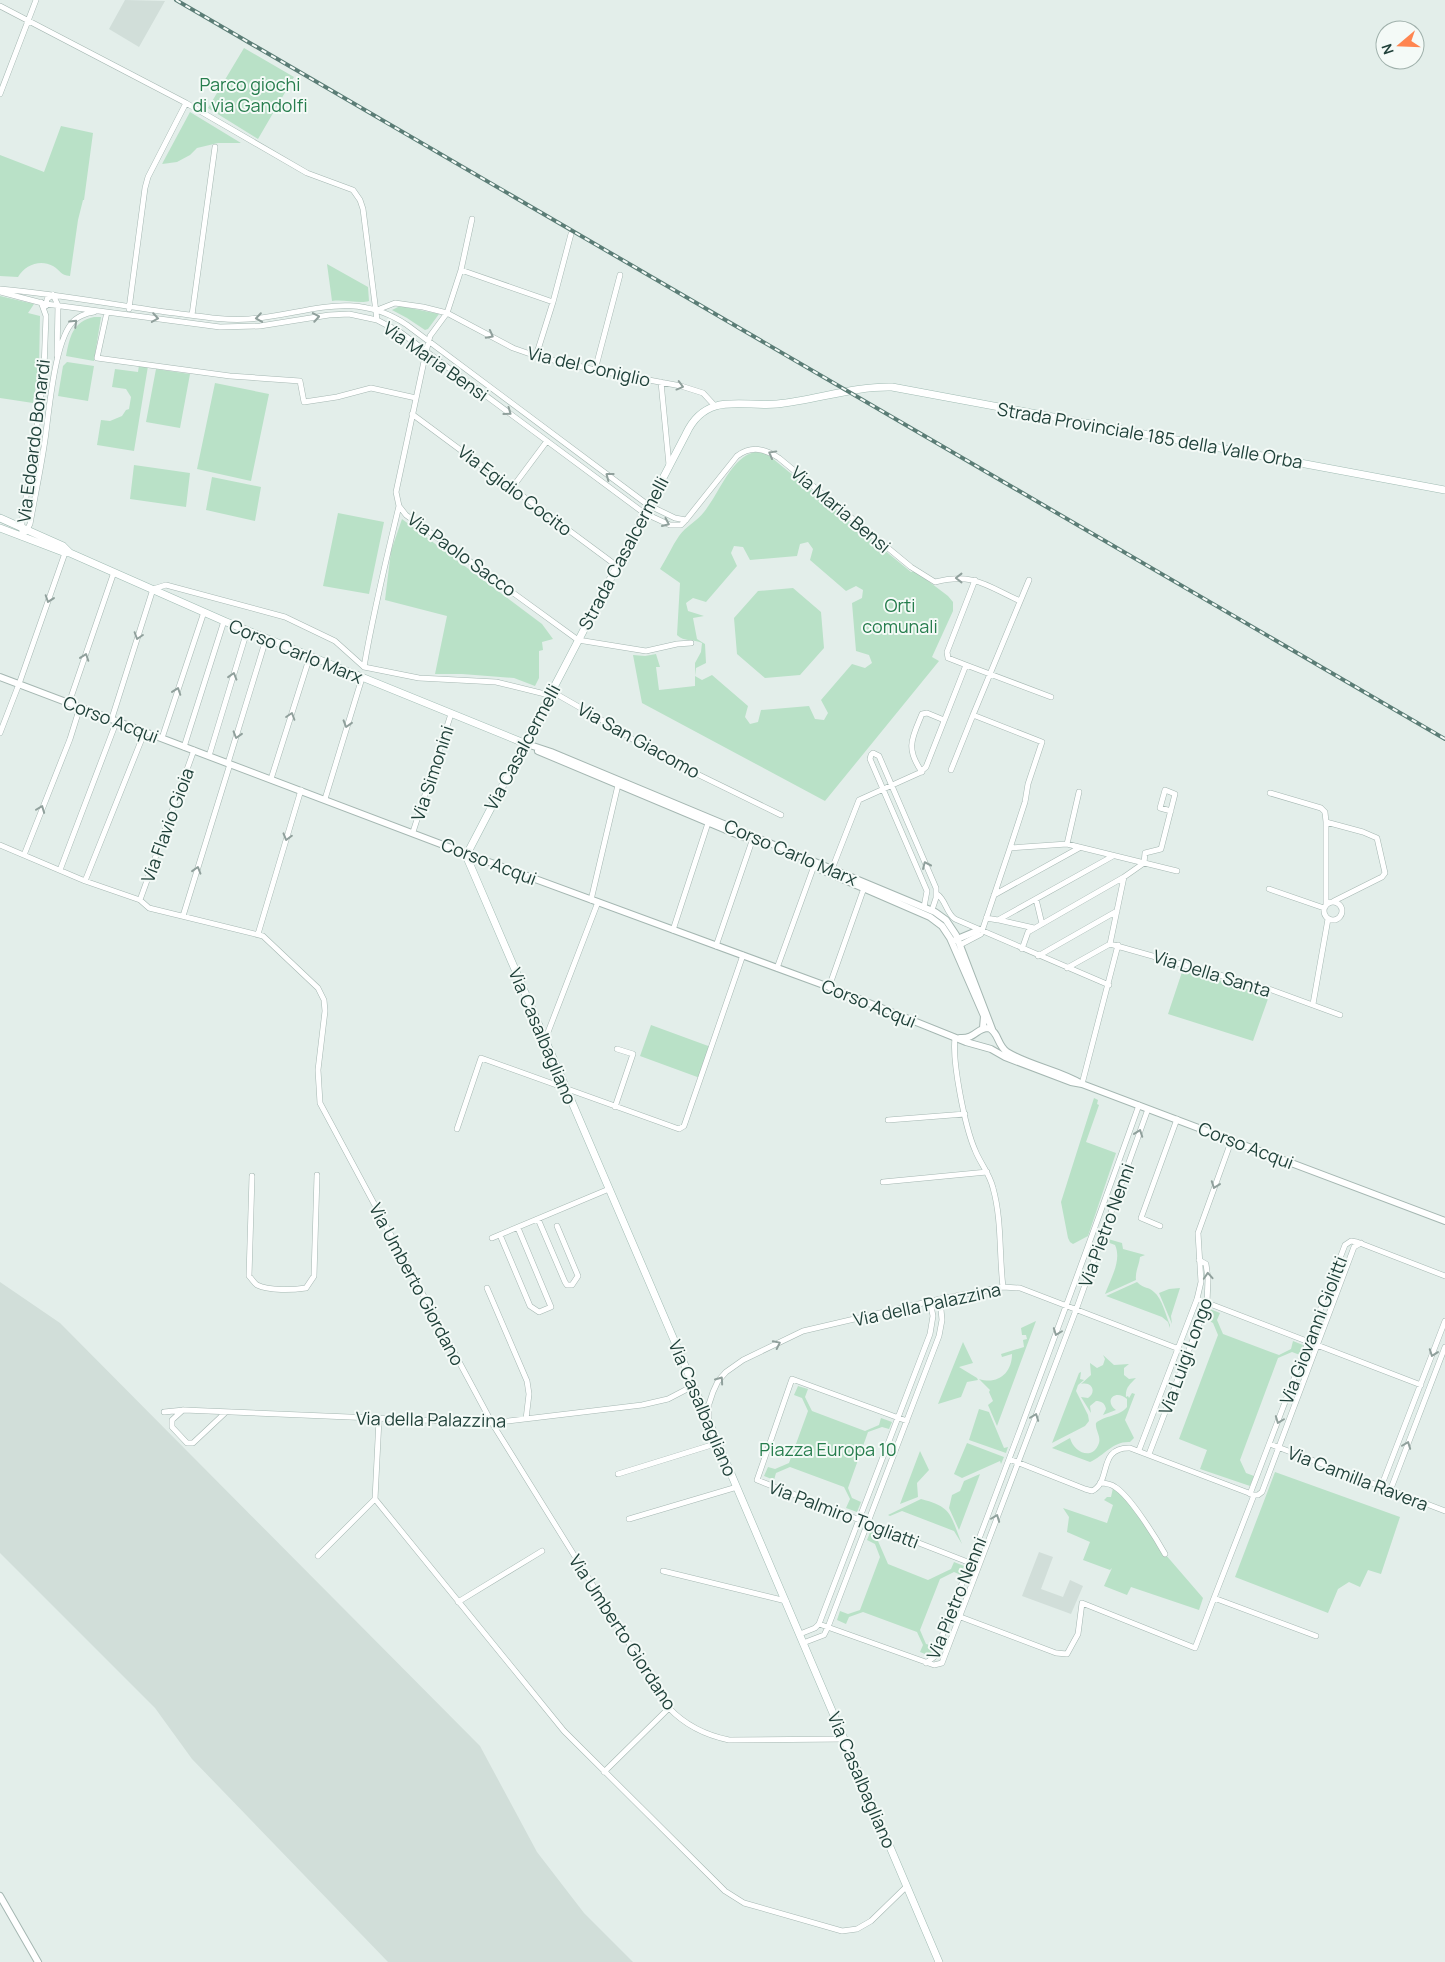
<svg xmlns="http://www.w3.org/2000/svg" width="1445" height="1962" viewBox="0 0 1445 1962" font-family="Manrope,sans-serif">
	<style>
		.built { fill: #d1ded9 }
		.green { fill: #b9e1c7; fill-rule: evenodd }
		.lines { fill: none; stroke-linecap: round; stroke-linejoin: round }
		.minor-casing { stroke: #a5b7b2; stroke-width: 6 }
		.tertiary-casing { stroke: #a5b7b2; stroke-width: 8 }
		.secondary-casing { stroke: #a0bbb3; stroke-width: 8 }
		.minor { stroke: #fff; stroke-width: 5 }
		.tertiary { stroke: #fff; stroke-width: 6 }
		.secondary { stroke: #fff; stroke-width: 7 }
		.rail-casing { stroke: #5b7d76; stroke-width: 4 }
		.rail { stroke: #f4faf7; stroke-width: 2; stroke-dasharray: 5.5; stroke-linecap: butt }
		.oneway { stroke: #90a09c }
		.labels { text-anchor: middle; dominant-baseline: central; stroke-width: 4; stroke-linejoin: round; paint-order: stroke }
		.park-label { font-size: 18px; fill: #267d4d; stroke: #f4faf7 }
		.street-label { font-size: 18px; fill: #20413a; stroke: #f4faf7 }
	</style>
	<rect width="100%" height="100%" fill="#e3eeea"/>
	<path class="built" d="M125 0 165 1 139 47 109 29Z
		M0 1282 60 1323 480 1746 537 1852 584 1913 633 1962H388L192 1759 155 1708 0 1553Z
		M1039 1552 1053 1557 1041 1589 1063 1597 1070 1580 1083 1586 1071 1614 1022 1596Z"/>
	<path class="green" d="M244 48 294 77 258 139 208 108Z
		M190 112 241 143H218L197 148 190 155 177 162 162 164Z
		M61 126 93 133 84 200H83L78 220 70 276C60 275 61 271 53 266 40 259 25 265 18 277L0 276V155L44 172Z
		M327 264 368 287 369 301C360 304 343 299 332 301Z
		M0 296 34 304 28 313 40 316 39 369 33 403 0 398Z
		M400 306 439 314 428 329 425 330 407 318 392 310Z
		M94 317H101L94 361 66 356C70 337 72 322 94 317Z
		M67 362 94 366 88 401 58 396 63 366Z
		M139 365 148 366 134 451 97 445 101 420 110 421 122 416 126 410 129 409 131 397 126 389 112 387 115 369 138 372Z
		M156 369 190 374 180 428 146 422Z
		M215 383 269 394 251 481 197 469Z
		M755 452 765 453 772 458 911 572 915 571 948 596 953 602V611L932 657 939 661 825 801 642 703 633 655 645 656 656 654 660 667H656L659 690 695 686V663L701 652 702 643C694 639 684 642 677 635L680 583 660 569C667 558 672 546 679 536 686 526 697 521 704 512 719 494 731 457 755 452ZM808 542 813 549 810 560 846 591 856 586 863 590 862 598 852 603 856 651 869 655 872 663 865 668 852 664 821 700 828 713 824 720 815 719 809 706 761 710 758 722 750 724 745 717 748 706 712 675 702 680 695 676 696 668 706 663 705 644 697 639 693 618 704 616 688 611 686 603 693 598 706 602 737 566 731 553 734 546 743 547 750 560 797 556 800 544Z
		M134 465 190 473 186 507 130 499Z
		M212 477 261 487 255 521 206 510Z
		M338 513 384 522 369 594 323 586Z
		M402 519 542 624 553 639 542 642 543 650 539 651V678L535 686 514 678 462 674H435L447 616 385 600 391 551Z
		M793 588 821 612 824 648 800 675 765 678 737 654 734 618 758 591Z
		M1183 969 1269 996 1253 1041 1168 1014Z
		M651 1025 711 1047 700 1078 640 1056Z
		M1094 1098 1098 1100 1097 1104 1099 1105 1086 1142 1116 1153 1088 1236 1073 1244 1070 1242 1068 1238 1061 1202Z
		M1108 1239 1122 1243 1123 1249 1145 1255 1140 1257C1139 1266 1135 1271 1136 1280L1105 1294C1111 1278 1122 1260 1115 1245L1107 1242Z
		M1137 1282C1145 1290 1148 1286 1154 1292 1162 1298 1166 1316 1170 1325V1328L1168 1322 1162 1317 1106 1296Z
		M1180 1288 1171 1316 1172 1324 1159 1293 1169 1289Z
		M1210 1309 1220 1313 1217 1320 1223 1334 1279 1355 1291 1349 1293 1341 1303 1345 1300 1355 1292 1352 1278 1358 1240 1460 1246 1473 1254 1476 1250 1486 1200 1469 1207 1450 1179 1439 1218 1335 1213 1323 1206 1319Z
		M1036 1321 997 1426 988 1405 993 1401 989 1392 990 1390 979 1379C998 1385 1012 1373 1012 1354L1002 1357 1001 1354 1024 1347 1023 1340 1027 1339 1026 1335H1022L1021 1328Z
		M963 1342 973 1363 959 1367 977 1378 978 1380 967 1382 961 1397 938 1404Z
		M1103 1355 1114 1365 1129 1364 1124 1368V1375L1129 1379 1136 1378C1130 1384 1125 1388 1126 1397L1128 1396 1129 1398 1132 1393 1135 1394 1125 1420 1134 1438 1130 1442C1113 1441 1105 1455 1090 1462L1052 1448 1070 1438C1074 1453 1093 1461 1099 1443 1101 1436 1095 1430 1096 1423 1105 1415 1119 1417 1127 1407V1399C1116 1389 1103 1400 1116 1410L1103 1415 1106 1409C1105 1403 1101 1401 1096 1401L1090 1406 1091 1413 1081 1397 1088 1398C1097 1392 1092 1381 1081 1384L1091 1375 1090 1363 1097 1368 1103 1365 1105 1359Z
		M1081 1372 1080 1379 1084 1380 1078 1385 1076 1391 1088 1415 1089 1421 1085 1426 1052 1443 1079 1373Z
		M798 1386 808 1389 805 1397 812 1411 865 1431 879 1425 881 1418 892 1422 889 1429 882 1427 868 1432 848 1488 852 1498 861 1502 857 1512 846 1508 850 1499 844 1487 790 1467 776 1473 774 1480 764 1476 768 1467 775 1469 789 1463 808 1411 802 1398 794 1395Z
		M979 1409 989 1412 1004 1448 1008 1447 1006 1453 969 1440Z
		M967 1443 1004 1457 1001 1464 1000 1461 962 1478 954 1474Z
		M920 1451 929 1470 917 1483 918 1497 900 1504Z
		M1275 1472 1400 1517 1381 1574 1368 1570 1360 1587 1349 1582 1338 1589 1328 1613 1235 1577Z
		M980 1474 959 1530 949 1508 952 1495 960 1491 964 1481Z
		M1113 1488 1121 1492 1165 1554 1203 1598 1199 1610 1131 1587 1127 1595 1104 1586 1112 1568 1110 1570 1083 1560 1090 1542 1067 1532 1069 1517 1063 1508 1107 1523 1113 1505 1104 1500 1107 1497H1111Z
		M921 1499C953 1507 950 1515 962 1544L954 1531 902 1511 890 1516 888 1515Z
		M871 1530 881 1534 878 1541 888 1564 928 1580 951 1569 954 1562 964 1566 961 1575 954 1572 940 1579 920 1630 926 1644 934 1646 930 1656 920 1652 923 1645 917 1632 863 1612 849 1617 846 1624 837 1620 840 1611 848 1614 860 1610 880 1557 875 1544 867 1540Z"/>
	<g class="lines">
		<g class="minor-casing">
			<path id="minor" d="M0 6 186 103 307 173 353 190 360 200 363 209 377 320
				M0 94 36 0
				M472 219 461 270 447 313 430 336 426 352 396 492 399 506 406 515 578 640 646 651 677 644 691 643
				M461 270 553 302
				M0 289C56 294 110 304 166 312 193 315 221 321 249 319 307 315 351 288 407 325L648 505 675 518 686 520
				M0 292 46 304 220 327 260 326 329 315 349 314 377 320 400 332 644 513 670 525H681L686 520 737 456C752 445 765 449 779 458L911 567 935 582C973 572 987 586 1020 601
				M46 306 47 299 53 295 58 305 57 356
				M129 309 145 188 148 177 186 103
				M377 310 395 303 423 307 447 313 513 348 536 356 595 370 681 386 703 393 715 406
				M107 312 97 358 230 376 300 381 304 402 337 397 371 388 416 398
				M192 315 215 147
				M536 356 553 302 571 234
				M595 370 620 275
				M661 382 669 465
				M412 414 617 566
				M512 488 547 441
				M26 532 30 524C35 496 41 468 45 440 49 412 54 346 71 324 76 317 86 313 94 312
				M22 537V522L35 441 44 369 46 316 41 302
				M966 665 1051 697
				M364 667C373 613 386 560 399 506
				M551 691 614 727 652 752 781 815
				M69 703 114 572
				M112 718 153 589 166 585 285 617 335 641 364 667 419 678 496 682 549 695
				M0 733 19 684 65 553
				M162 738 204 612
				M184 747 224 621
				M209 756 247 631
				M228 763 266 639
				M951 770 973 715
				M922 772C905 748 912 738 922 714L927 713 944 720
				M271 779 310 656
				M1270 793 1321 808 1325 812 1326 822
				M325 799 362 678
				M413 832 451 714
				M1067 844 1079 792
				M0 845 85 881 140 900 149 908 263 936 318 988 324 1000 325 1011 318 1070 320 1103 492 1423 669 1708C686 1726 705 1735 729 1740L845 1739
				M1010 848 1025 802 1028 784 1042 742 973 715 1029 580
				M24 855 70 739 80 707
				M832 869 859 800 919 773 926 767 966 665 948 658 947 652 975 580
				M60 870 117 720
				M85 881 145 731
				M1269 889 1324 908
				M937 894C946 900 946 913 955 919L1109 985
				M994 895 1079 848
				M1036 899 1042 924
				M140 900 194 750
				M591 900 618 785
				M1324 911a9 9 0 1 1 18 0a9 9 0 1 1-18 0Z
				M1326 904V822L1363 832 1377 838 1385 873 1382 877 1334 901
				M924 907 927 891 870 759 871 755 873 753 879 756 936 888V898L932 910
				M183 916 230 764
				M986 918 998 920 1113 856
				M999 920 1034 928
				M673 930 708 823
				M258 934 301 790
				M1110 944 1269 989 1340 1015
				M1110 944 1124 877
				M960 945 981 934 1010 848 1067 844 1177 871
				M716 946 752 841
				M1022 949 1028 932 1124 877 1144 863 1145 853 1161 849 1175 794 1165 790 1160 808 1171 811
				M1038 956 1117 911
				M777 968 814 866
				M1067 968 1110 944
				M829 987 864 888
				M1313 1004 1328 919
				M955 1038C952 1062 965 1127 975 1150 980 1163 990 1174 993 1188 1002 1220 999 1254 1003 1287
				M545 1040 598 902
				M1082 1084 1118 945
				M615 1107 633 1054 617 1049
				M888 1120 965 1114
				M457 1129 481 1058 679 1129 684 1126 743 955
				M252 1176 249 1276C252 1279 254 1283 257 1285 270 1291 292 1290 306 1288L314 1276 317 1175
				M883 1182 987 1172
				M538 1219 565 1282 567 1285H572L578 1276 557 1226
				M1160 1226 1141 1218 1177 1119
				M500 1235 530 1306 539 1312 551 1307 518 1228
				M492 1238 609 1189
				M487 1288 527 1381 529 1394 526 1419
				M1197 1299 1421 1385
				M183 1410 172 1420V1427L187 1443H193L226 1412
				M164 1412 184 1410 492 1423 642 1405 668 1399 693 1386
				M709 1417V1404L713 1392 718 1381 726 1372 743 1360 803 1331 940 1299 1003 1287 1020 1288 1179 1349
				M379 1419 375 1499 564 1731 725 1891 744 1903 842 1931 857 1929 871 1921 907 1886
				M907 1421 792 1379 757 1480 978 1566
				M1270 1444 1445 1511
				M1139 1450 1197 1299 1201 1282 1198 1233 1232 1139
				M1149 1454 1207 1303 1208 1279 1206 1264 1199 1260
				M1009 1459 1085 1489 1092 1491C1112 1482 1097 1447 1130 1448L1254 1495H1258L1262 1492 1354 1247 1361 1243
				M618 1474 718 1443
				M1100 1483C1105 1483 1111 1484 1115 1487 1130 1496 1156 1538 1165 1554
				M1381 1487 1445 1321
				M1390 1491 1445 1347
				M1250 1494 1345 1245 1351 1241 1357 1242 1445 1276
				M629 1519 737 1487
				M318 1556 375 1499
				M663 1571 786 1601
				M1214 1598 1254 1495
				M458 1602 542 1551
				M950 1613 1056 1653 1067 1654 1078 1634 1082 1603 1195 1648 1214 1598 1316 1636
				M819 1624 934 1665 942 1663 1076 1310 1148 1109
				M800 1634 815 1628 819 1624 930 1334 933 1316 930 1301
				M803 1643 824 1635 828 1627 939 1336 942 1320 940 1299
				M926 1663 934 1657C1004 1474 1073 1290 1139 1105
				M604 1772 669 1708"/>
		</g>
		<g class="tertiary-casing">
			<path id="tertiary" d="M0 677 467 854 829 987 966 1042 991 1049 1005 1057 1071 1082 1082 1084
				M524 743 551 752 935 912 946 920 956 935 992 1029
				M538 751 743 837
				M817 868 930 917 942 926 950 938 984 1016 983 1028
				M955 940 979 930
				M960 1038C976 1039 977 1027 989 1028 999 1033 997 1045 1007 1052 1030 1066 1059 1070 1082 1084L1445 1221
				M0 1896 38 1962"/>
		</g>
		<g class="secondary-casing">
			<path id="secondary" d="M0 518 63 546 70 553
				M0 528 63 552 70 553 224 621 524 743
				M939 1962C783 1594 626 1227 468 860L467 854 686 434C692 421 702 410 716 406 731 401 759 406 777 404 816 400 854 386 892 387L1445 490"/>
		</g>
		<use href="#minor" class="minor"/>
		<use href="#tertiary" class="tertiary"/>
		<use href="#secondary" class="secondary"/>
		<g class="rail-casing">
			<path id="rail" d="M176 0 1445 739"/>
		</g>
		<use href="#rail" class="rail"/>
	</g>
	<defs><path id="oneway-chevron" d="M-2-3.5L2.5 0L-2 3.5" fill="none" stroke-width="1.6" stroke-linecap="round" stroke-linejoin="round" transform="scale(1.25)"/></defs>
	<g class="oneway">
		<use href="#oneway-chevron" transform="translate(316 317) rotate(-10)"/>
		<use href="#oneway-chevron" transform="translate(155 318) rotate(9)"/>
		<use href="#oneway-chevron" transform="translate(259 318) rotate(172)"/>
		<use href="#oneway-chevron" transform="translate(74 323) rotate(-44)"/>
		<use href="#oneway-chevron" transform="translate(490 335) rotate(28)"/>
		<use href="#oneway-chevron" transform="translate(680 386) rotate(15)"/>
		<use href="#oneway-chevron" transform="translate(508 412) rotate(36)"/>
		<use href="#oneway-chevron" transform="translate(772 454) rotate(-151)"/>
		<use href="#oneway-chevron" transform="translate(609 476) rotate(-143)"/>
		<use href="#oneway-chevron" transform="translate(666 523) rotate(24)"/>
		<use href="#oneway-chevron" transform="translate(959 578) rotate(180)"/>
		<use href="#oneway-chevron" transform="translate(49 599) rotate(109)"/>
		<use href="#oneway-chevron" transform="translate(138 636) rotate(108)"/>
		<use href="#oneway-chevron" transform="translate(85 657) rotate(-71)"/>
		<use href="#oneway-chevron" transform="translate(233 676) rotate(-73)"/>
		<use href="#oneway-chevron" transform="translate(177 691) rotate(-71)"/>
		<use href="#oneway-chevron" transform="translate(291 716) rotate(-72)"/>
		<use href="#oneway-chevron" transform="translate(347 724) rotate(107)"/>
		<use href="#oneway-chevron" transform="translate(237 735) rotate(107)"/>
		<use href="#oneway-chevron" transform="translate(41 809) rotate(-69)"/>
		<use href="#oneway-chevron" transform="translate(287 837) rotate(106)"/>
		<use href="#oneway-chevron" transform="translate(926 865) rotate(-114)"/>
		<use href="#oneway-chevron" transform="translate(197 870) rotate(-73)"/>
		<use href="#oneway-chevron" transform="translate(1139 1133) rotate(-70)"/>
		<use href="#oneway-chevron" transform="translate(1215 1185) rotate(110)"/>
		<use href="#oneway-chevron" transform="translate(1208 1276) rotate(-94)"/>
		<use href="#oneway-chevron" transform="translate(1057 1332) rotate(111)"/>
		<use href="#oneway-chevron" transform="translate(777 1344) rotate(-26)"/>
		<use href="#oneway-chevron" transform="translate(1433 1353) rotate(110)"/>
		<use href="#oneway-chevron" transform="translate(720 1380) rotate(-55)"/>
		<use href="#oneway-chevron" transform="translate(1035 1417) rotate(-69)"/>
		<use href="#oneway-chevron" transform="translate(1279 1420) rotate(111)"/>
		<use href="#oneway-chevron" transform="translate(1407 1445) rotate(-69)"/>
		<use href="#oneway-chevron" transform="translate(996 1518) rotate(-69)"/>
	</g>
	<g class="labels">
		<g class="park-label">
			<text x="250" y="84">Parco giochi<tspan x="250" dy="21">di via Gandolfi</tspan></text>
			<text x="900" y="605">Orti<tspan x="900" dy="21">comunali</tspan></text>
			<text x="828" y="1449">Piazza Europa 10</text>
		</g>
		<g class="street-label">
			<text transform="translate(436 361) rotate(35)">Via Maria Bensi</text>
			<text transform="translate(589 366) rotate(13)">Via del Coniglio</text>
			<text transform="translate(1150 435) rotate(10)">Strada Provinciale 185 della Valle Orba</text>
			<text transform="translate(33 441) rotate(-83)">Via Edoardo Bonardi</text>
			<text transform="translate(515 490) rotate(37)">Via Egidio Cocito</text>
			<text transform="translate(841 509) rotate(40)">Via Maria Bensi</text>
			<text transform="translate(623 553) rotate(-62)">Strada Casalcermelli</text>
			<text transform="translate(462 554) rotate(36)">Via Paolo Sacco</text>
			<text transform="translate(296 651) rotate(22)">Corso Carlo Marx</text>
			<text transform="translate(111 719) rotate(21)">Corso Acqui</text>
			<text transform="translate(639 740) rotate(29)">Via San Giacomo</text>
			<text transform="translate(522 747) rotate(-62)">Via Casalcermelli</text>
			<text transform="translate(432 773) rotate(-72)">Via Simonini</text>
			<text transform="translate(167 825) rotate(-70)">Via Flavio Gioia</text>
			<text transform="translate(791 852) rotate(23)">Corso Carlo Marx</text>
			<text transform="translate(489 861) rotate(21)">Corso Acqui</text>
			<text transform="translate(1212 973) rotate(17)">Via Della Santa</text>
			<text transform="translate(869 1003) rotate(22)">Corso Acqui</text>
			<text transform="translate(543 1036) rotate(67)">Via Casalbagliano</text>
			<text transform="translate(1246 1145) rotate(21)">Corso Acqui</text>
			<text transform="translate(1106 1225) rotate(-70)">Via Pietro Nenni</text>
			<text transform="translate(417 1284) rotate(62)">Via Umberto Giordano</text>
			<text transform="translate(927 1304) rotate(-12)">Via della Palazzina</text>
			<text transform="translate(1313 1330) rotate(-69)">Via Giovanni Giolitti</text>
			<text transform="translate(1185 1356) rotate(-70)">Via Luigi Longo</text>
			<text transform="translate(703 1408) rotate(67)">Via Casalbagliano</text>
			<text transform="translate(431 1419) rotate(1)">Via della Palazzina</text>
			<text transform="translate(1358 1478) rotate(21)">Via Camilla Ravera</text>
			<text transform="translate(844 1514) rotate(21)">Via Palmiro Togliatti</text>
			<text transform="translate(956 1598) rotate(-68)">Via Pietro Nenni</text>
			<text transform="translate(623 1632) rotate(57)">Via Umberto Giordano</text>
			<text transform="translate(862 1780) rotate(67)">Via Casalbagliano</text>
		</g>
	</g>
	<g transform="translate(1400 45) rotate(251)"><circle r="24" fill="#f4faf7" stroke="#9fb0ab"/>
	<path d="M0-4L9 19L0 12L-9 19Z" fill="#ff8550"/>
	<text y="-8" font-size="14" font-weight="bold" text-anchor="middle" fill="#20413a">N</text>
	</g>
</svg>
